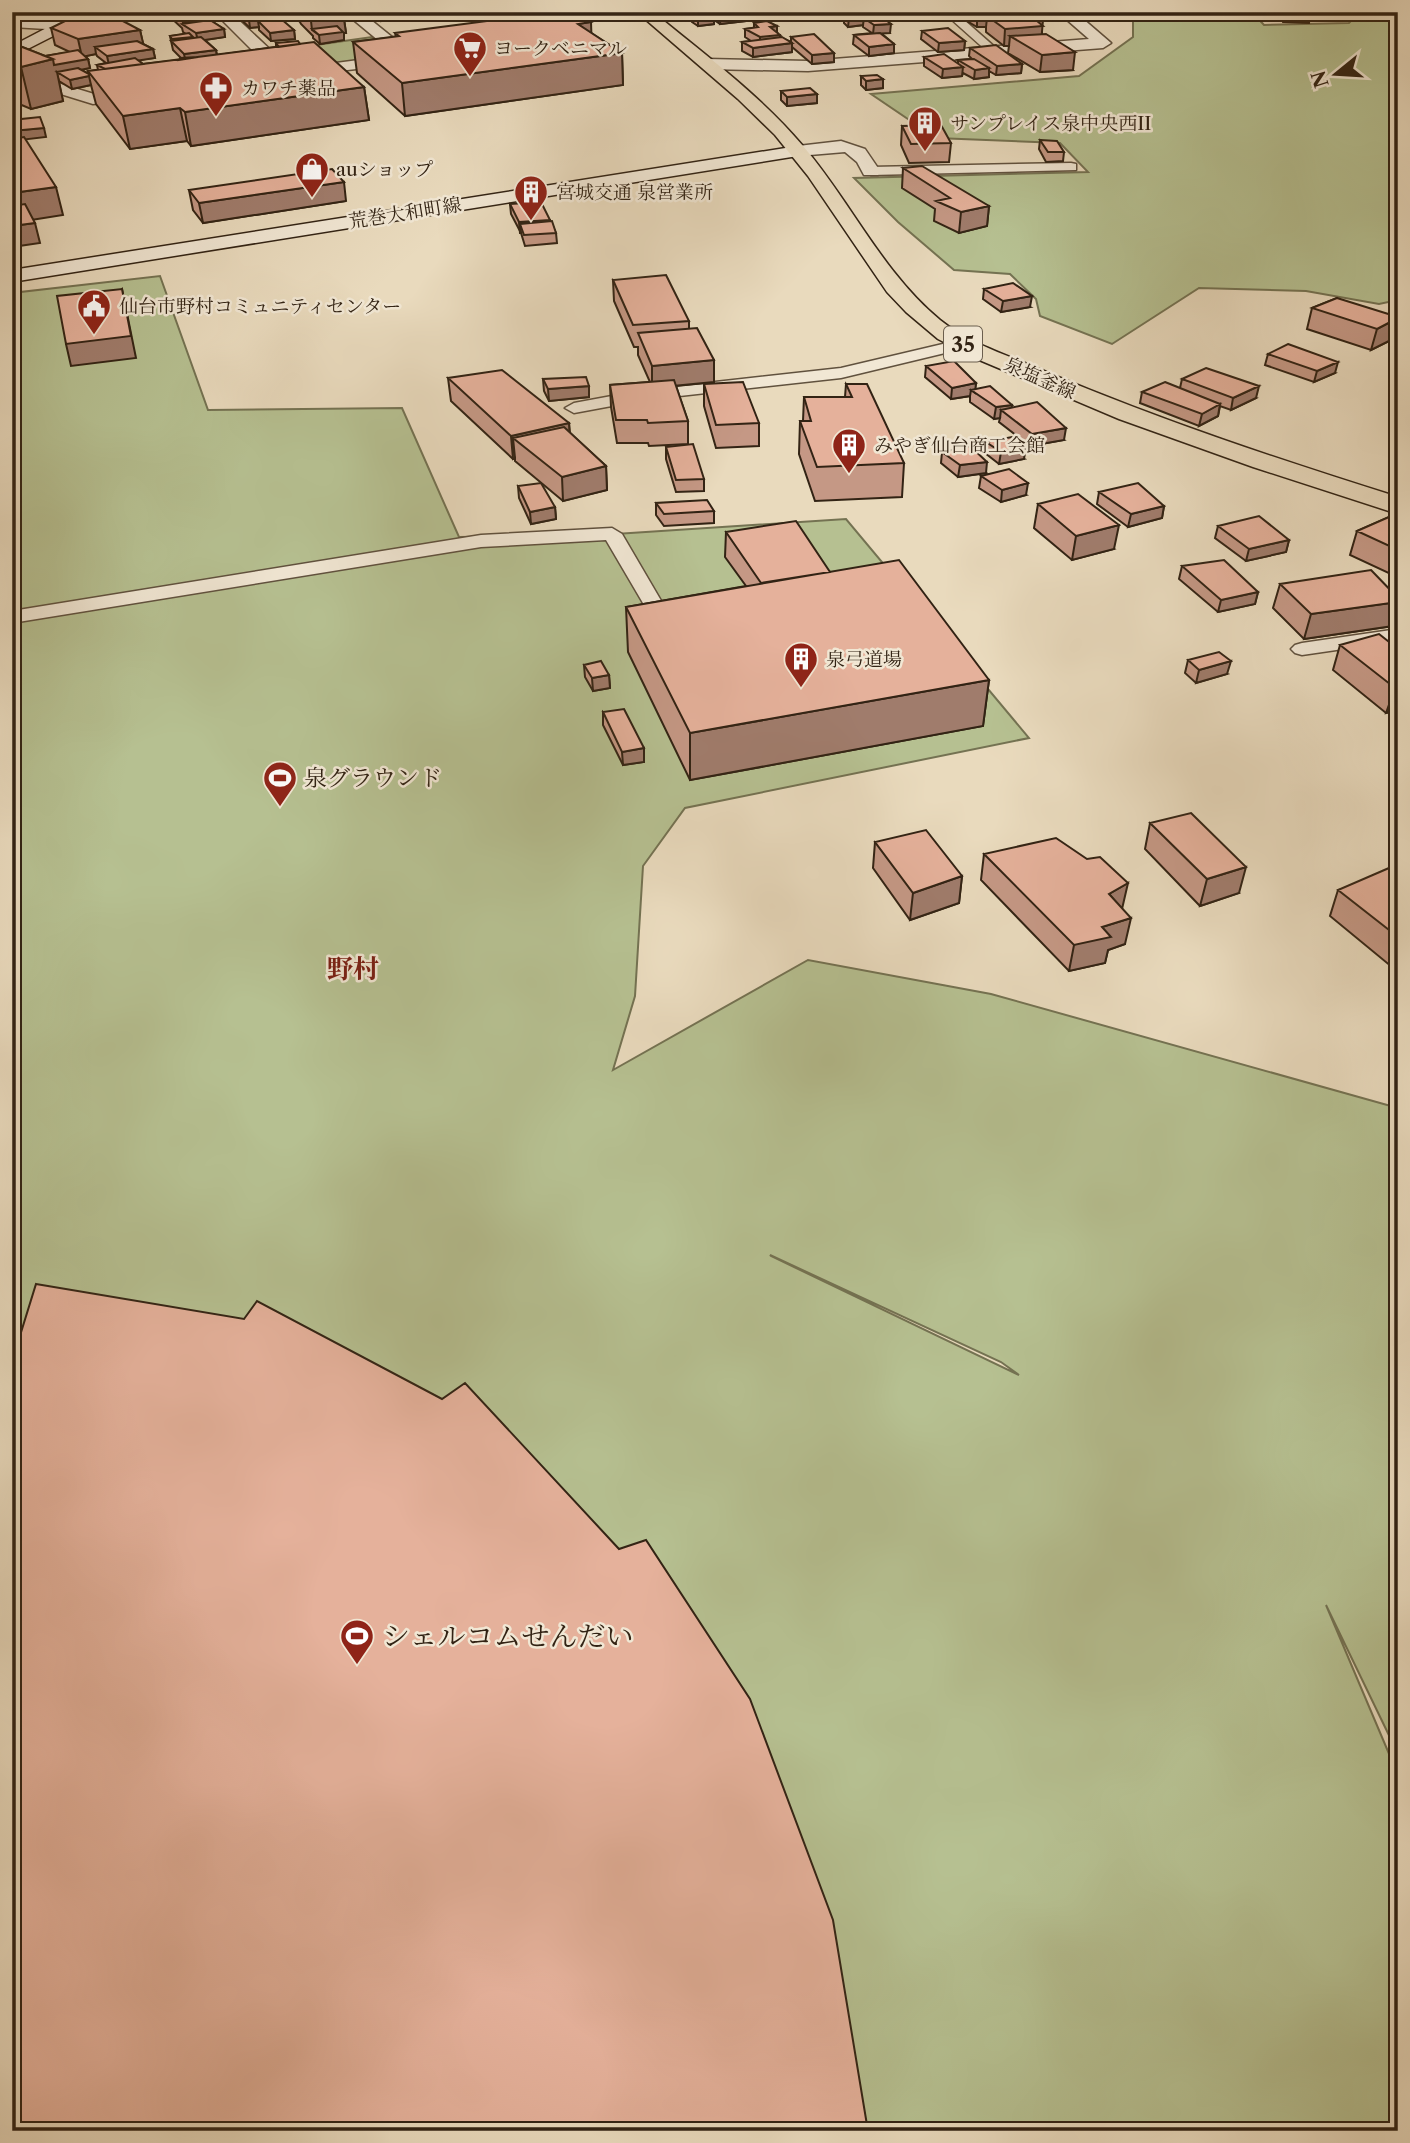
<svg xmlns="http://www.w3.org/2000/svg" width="1410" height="2143" viewBox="0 0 1410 2143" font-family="'Libre Caslon Text','Noto Serif JP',serif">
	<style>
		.green { fill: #b6c091; stroke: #747252; stroke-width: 2; fill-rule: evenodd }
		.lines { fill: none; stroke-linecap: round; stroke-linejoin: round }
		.lane-casing { stroke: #60513e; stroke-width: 3 }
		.street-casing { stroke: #60513e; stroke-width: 3 }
		.secondary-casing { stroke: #322314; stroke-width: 3 }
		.primary-casing { stroke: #322314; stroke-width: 3 }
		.lane { fill: #f1e7d4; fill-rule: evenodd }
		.street { fill: #f1e7d4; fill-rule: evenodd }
		.secondary { fill: #f1e7d4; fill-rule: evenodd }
		.primary { fill: #e9dabd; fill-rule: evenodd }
		.wall { fill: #c59885; stroke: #322314; stroke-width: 2; fill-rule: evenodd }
		.shaded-wall { fill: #a07c6c; stroke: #322314; stroke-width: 2 }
		.building { fill: #e5b19b; stroke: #322314; stroke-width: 2 }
		.labels { text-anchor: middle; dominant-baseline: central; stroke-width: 5; stroke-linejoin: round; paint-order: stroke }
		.far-poi-label { font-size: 19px; fill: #322314; stroke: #f1e7d4; text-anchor: start }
		.far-street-label { font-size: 19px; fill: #322314; stroke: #f1e7d4 }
		.shield { fill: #f1e7d4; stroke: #6b5e4e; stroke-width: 2 }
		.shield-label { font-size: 21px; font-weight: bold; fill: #322314 }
		.poi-label { font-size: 23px; fill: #322314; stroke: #f1e7d4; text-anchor: start }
		.quarter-label { font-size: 26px; font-weight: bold; fill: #7a1f14; stroke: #f1e7d4 }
		.near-poi-label { font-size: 28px; fill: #322314; stroke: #f1e7d4; text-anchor: start }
	</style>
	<rect width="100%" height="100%" fill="#e9dabd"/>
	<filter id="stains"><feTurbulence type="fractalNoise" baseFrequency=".00286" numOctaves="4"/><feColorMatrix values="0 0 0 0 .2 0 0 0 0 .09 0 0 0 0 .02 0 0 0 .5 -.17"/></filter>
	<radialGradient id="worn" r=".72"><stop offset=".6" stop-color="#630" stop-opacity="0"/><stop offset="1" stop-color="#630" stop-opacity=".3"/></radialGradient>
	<path class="green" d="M1133 12H1252L1264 25 1349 23 1359 12H1398V118L1395 128 1398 130V300L1379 304 1306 291 1199 288 1112 344 1040 316 1036 299 1010 274 954 270 898 222 854 178 1088 172 1060 143 936 138 871 94 1079 76 1133 37Z
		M372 37 394 53 386 57 332 65 309 46Z
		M160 276 208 410 402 408 459 537 600 535 846 519 1029 738 685 808 643 866 635 996 613 1070 808 960 991 994 1398 1108V1754L1326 1605 1398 1775V2131H12V293ZM770 1255 1001 1362 1019 1375 771 1256Z"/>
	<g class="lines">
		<g class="lane-casing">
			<path id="lane" d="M943 12H955L997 49V53H989Z
				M1071 163 1076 164V170L871 175 864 171 871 167Z
				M964 339 972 344 970 347 841 378 644 400 574 413 565 408 574 403 644 390 841 368Z
				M612 528 622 534 677 628 674 632H660L606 540 481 547 12 623V611L481 535Z
				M1398 629V641L1302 655 1295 653 1291 649 1295 645 1302 643Z"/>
		</g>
		<g class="street-casing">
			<path id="street" d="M214 12H230L275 54 277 57 275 60 222 65 220 62 222 59 256 54Z
				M344 12H361L418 58 410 63 285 77 283 74 291 69 396 55Z
				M1058 12H1075L1111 43 1103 48 808 71 707 69 699 64 707 59 808 61 1089 39Z
				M12 17 63 20 71 25 63 30 12 27Z
				M12 69 94 94 145 88 153 93 145 98 93 104 12 79Z
				M841 141 865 149 880 171 878 175H864L857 162 845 152 798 156 789 151 798 146Z"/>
		</g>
		<g class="secondary-casing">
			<path id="secondary" d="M119 12H159L152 16 67 29 12 57V46L58 22Z
				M798 146 807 151 804 155 12 282V270Z"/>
		</g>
		<g class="primary-casing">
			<path id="primary" d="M637 12H653C705 55 760 95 803 146 851 202 882 272 940 320 971 345 1013 357 1049 373 1163 421 1280 460 1398 497V514L1253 467 1119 419 977 359 938 339 906 312 887 292 808 176 775 135 738 99Z"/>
		</g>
		<use href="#lane" class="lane"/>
		<use href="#street" class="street"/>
		<use href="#secondary" class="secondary"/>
		<use href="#primary" class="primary"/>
	</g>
	<path class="wall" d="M169 12H206L213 22 224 29 225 37 205 40 216 50 217 55 276 47V43L300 44 364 87 369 120 191 146 187 141 130 149 96 104 91 85 72 89 59 81 57 74 63 101 31 109 12 101V43L45 56 70 52 55 45 51 28 140 30 143 44 153 49 155 58 138 60 143 64 179 60 181 58 173 50 170 36 186 34 183 32 182 28 170 17ZM96 54 97 56 106 63 97 65 98 70 88 71 89 74 81 70 90 68 88 59 85 56Z
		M233 12H275L276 19 294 30 295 39 271 41 259 30V27L250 28Z
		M289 12H343L346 33H344V40L320 44 313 38V36L301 24 300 22Z
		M370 12H409L410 17 381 21Z
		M683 12H754V20L720 24 714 20V24L698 26 692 22V15L688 16Z
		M847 12H882L890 33H881L894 44V53L869 56 853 44 854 35 872 33 863 27V25L848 27 844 23V14H849Z
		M960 12H1015L1042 25V34L1073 70 1040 72 1008 53 1009 46H1004L986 32V27H977L967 21 968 19Z
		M1278 12H1318V16H1310L1309 23 1283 22Z
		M754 23 777 26V32L780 37 791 42V37L834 53V62L812 64 792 47V52L753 57 742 51V42L751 41 745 37V29L754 28Z
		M922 31 965 41 964 50 938 52 921 39Z
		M395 33H591L622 53 623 85 405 116 357 73 353 42 396 37Z
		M970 48 1022 64 1021 73 996 75 989 71V77L974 79 963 73 962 76 942 78 924 66V57L958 64V60L972 59 969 56Z
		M861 76 883 79V88L866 90 861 85Z
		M781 91 817 94V103L787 106 781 100Z
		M902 126 951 143 949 162 909 163 901 145Z
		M1040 140 1064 152 1063 161 1046 162 1039 149Z
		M903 168 989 206 987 226 959 233 934 221 935 209 902 188Z
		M189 190 346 201 203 223 193 210Z
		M510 204 550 220 556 233 557 243 525 246 521 233 511 214Z
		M613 280 689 321V329L714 360V382L676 386 688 421V444L649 446 648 443H617L611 407 610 385 650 382 638 355V347H634L614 301Z
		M984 289 1030 307 1001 312 983 299Z
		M1337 298 1393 339 1371 350 1307 329 1312 308Z
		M1268 354 1335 373 1314 382 1265 365Z
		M926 366 976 383 975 389 1012 408 1064 440 1030 446 999 422 1000 418 994 419 970 402V396L951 399 925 377Z
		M448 378 569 423 570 433 606 466 607 490 563 501 515 461V458L513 459 451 401Z
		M543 379 589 386V397L549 401 544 391Z
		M1182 379 1256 398 1231 410 1220 406 1218 416 1199 426 1140 403 1142 392 1180 388Z
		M704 384 759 423V446L716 448 704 406Z
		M846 384 904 463 902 497 815 501 799 454 800 421H803L804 397H845Z
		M986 442 1024 459 999 464 985 453Z
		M666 447 704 479V491L676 492 666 459Z
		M942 452 986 473 958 477 941 463Z
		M981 476 1026 495 1001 502 979 488Z
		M518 486 555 507 556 519 531 524 519 498Z
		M1099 492 1164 506 1162 518 1128 527 1097 504Z
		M656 503 714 511V523L664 526 656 515Z
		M1038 504 1114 549 1072 560 1034 528Z
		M1398 513V575L1395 576 1350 555 1357 531Z
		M1218 526 1289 540 1286 552 1246 561 1215 538Z
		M726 532 830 572 989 680 983 726 690 780 628 652 626 607 746 586 725 557Z
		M1182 566 1258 592 1255 604 1218 612 1179 579Z
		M1280 584 1393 626 1304 639 1273 608Z
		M1340 645 1398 649V710L1386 713 1333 670Z
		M1188 660 1227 674 1196 683 1185 673Z
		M584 665 609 675 610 688 593 691 585 677Z
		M603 712 644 748V762L623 765 603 725Z
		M1150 823 1239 893 1200 906 1145 849Z
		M875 842 962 876 959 903 910 920 873 868Z
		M984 854 1122 908 1125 944 1108 950 1105 963 1069 971 981 880Z
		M1398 875V972L1330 916 1338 890Z"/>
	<path class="shaded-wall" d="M64 12H96L64 16Z
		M248 12H275L277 25 258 21 259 27 250 28Z
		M310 12H343L346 33H344V40L320 44 319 35 312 30Z
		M380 12H409L410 17 381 21Z
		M450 12H473V13L450 16Z
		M754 12V20L720 24 721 16Z
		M714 15V24L698 26V17Z
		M886 15 885 24 864 18 863 25 848 27 849 18Z
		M213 18 214 26 184 25 183 22Z
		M987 18 986 27H977V19Z
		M1043 20 1041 43 1010 36 1009 46H1004L1005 29Z
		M591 22 592 53 578 24Z
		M891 24 890 33 873 34 874 25Z
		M777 26V35H780V43L760 45V37L770 27Z
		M224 29 225 37 198 41 196 33Z
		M140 30 144 47H95L96 54 82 57 78 39Z
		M294 30 295 39 271 41 270 33Z
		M965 41 964 50 938 52 939 43Z
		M792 43V52L753 57V48Z
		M894 44V53L869 56V47Z
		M153 49 155 58 109 65 107 56Z
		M216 50 217 59 186 63 184 54Z
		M1075 52 1073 70 1040 72 1042 55Z
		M622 53 623 85 405 116 402 83Z
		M834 53V62L812 64V55Z
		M53 59H88L90 68 60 74 57 72 63 101 31 109 21 67Z
		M1022 64 1021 73 996 75 997 66Z
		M963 67 962 76 942 78 943 69Z
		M989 68V77L974 79 975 70Z
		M89 76 91 85 72 89 70 80Z
		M883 79V88L866 90V81Z
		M364 87 369 120 191 146 185 112Z
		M817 94V103L787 106V97Z
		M180 108 187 141 130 149 123 116Z
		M44 128 46 137 12 141V131Z
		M344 182 346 201 203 223 199 203Z
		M56 187 63 215 12 223V193Z
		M989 206 987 226 959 233 961 212Z
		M550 220V230L520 224 521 233H520L519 222Z
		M35 223 40 243 12 247V226Z
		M122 289 136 358 71 366 66 344Z
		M1032 296 1030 307 1001 312 1003 301Z
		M18 307 21 318V332L12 333V322Z
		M1398 318V324L1393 339 1371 350 1377 329Z
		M714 360V382L652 388V366Z
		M1338 362 1335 373 1314 382 1317 371Z
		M976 383 975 393 971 390 970 396 951 399 952 388Z
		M589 386V397L549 401 548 389Z
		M1259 386 1256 398 1231 410 1233 398Z
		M1220 404 1218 416 1199 426 1202 414Z
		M1012 405 1011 416 1001 410 1000 418 994 419 996 407Z
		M569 423 570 446 513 438 515 458 513 459 511 436Z
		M1066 428 1064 440 1030 446 1032 434Z
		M1026 447 1024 459 999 464 1001 452Z
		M987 462 986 473 958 477 960 465Z
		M606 466 607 490 563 501 562 477Z
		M1028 483 1026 495 1001 502 1002 490Z
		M1164 506 1162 518 1128 527 1131 514Z
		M555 507 556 519 531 524 530 512Z
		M1119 525 1114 549 1072 560 1076 536Z
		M1289 540 1286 552 1246 561 1249 549Z
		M1258 592 1255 604 1218 612 1221 600Z
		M1398 602V610L1393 626 1304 639 1311 614Z
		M1231 661 1227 674 1196 683 1199 670Z
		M609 675 610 688 593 691 592 678Z
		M989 680 983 726 690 780V733Z
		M1398 687V710L1386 713 1395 688Z
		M644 748V762L623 765 622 752Z
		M1246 867 1239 893 1200 906 1207 879Z
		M962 876 959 903 910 920 913 893Z
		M1128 883 1122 909 1109 894Z
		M1131 918 1125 944 1108 950 1105 963 1069 971 1074 945 1102 927Z"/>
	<path class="building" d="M172 12H206L213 18 183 22Z
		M556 12H576L591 22 578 24 622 53 402 83 353 42 399 36 395 33Z
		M698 12H708L714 15 698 17 692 13Z
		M715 12H750L721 16Z
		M857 12H882L886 15 849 18 844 14Z
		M1015 12 1017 14 987 16V18L977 19 968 13Z
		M1012 14H1034L1043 20 1037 21 1043 26 1005 29 987 16Z
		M882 17 891 24 874 25 864 18Z
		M86 18 97 20 79 21Z
		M280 18 294 30 270 33 258 21Z
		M121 20 140 30 78 39 51 28 65 21Z
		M210 20 224 29 196 33 182 24Z
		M767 21 777 26 770 27 780 35 760 37 745 29 758 27 754 23Z
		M337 26 343 32 319 35 312 29Z
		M948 28 965 41 939 43 922 31Z
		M189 33 193 37 172 39 170 36Z
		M880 33 894 44 869 47 854 35Z
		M814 34 834 53 812 55 791 37Z
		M1046 34 1075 52 1042 55 1010 36Z
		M201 37 216 50 184 54 171 41Z
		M782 37 792 43 753 48 742 42Z
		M137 41 153 49 107 56 95 47Z
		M298 41 300 44 279 47 276 43Z
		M314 42 364 87 185 112 180 108 123 116 88 71Z
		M12 43 53 59 21 67 12 64Z
		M996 45 1022 64 997 66 970 48Z
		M78 50 88 59 54 65 53 59 45 56Z
		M944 54 963 67 943 69 924 57Z
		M198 57 179 60 180 58Z
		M135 58 143 64 105 69 97 65Z
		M974 59 989 68 975 70 958 60Z
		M78 68 89 74V76L70 80 57 72Z
		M877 75 883 79 866 81 861 76Z
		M810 88 817 94 787 97 781 91Z
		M40 117 44 128 12 131V120Z
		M941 125 951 143 911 144 902 126Z
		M24 137 56 187 12 193V139Z
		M1040 140 1057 141 1064 152H1048Z
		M922 166 989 206 961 212 936 201 950 198 903 168Z
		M332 169 344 182 199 203 189 190Z
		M541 202 550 220 519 222 510 204Z
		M25 204 35 223 12 226V206Z
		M552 221 556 233 524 235 520 224Z
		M666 275 689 321 633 325 613 280Z
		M1013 283 1032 296 1003 301 984 289Z
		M122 289 131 336 66 344 57 296Z
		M1337 298 1398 317V318L1377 329 1312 308Z
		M18 307V321L12 322V308Z
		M697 328 714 360 652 366 638 333Z
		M1288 344 1338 362 1317 371 1268 354Z
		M954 361 976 383 952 388 926 366Z
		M1206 368 1259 386 1233 398 1182 379Z
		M502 370 569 423 511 436 448 378Z
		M586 377 589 386 548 389 543 379Z
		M674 380 688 421 648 423 647 420H616L610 385Z
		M743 382 759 423 716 425 704 384Z
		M1165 382 1220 404 1202 414 1142 392Z
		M846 384H867L904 463 817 467 800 421H811L804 397H852Z
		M990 386 1012 405 996 407 971 390Z
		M1037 402 1066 428 1032 434 1001 410Z
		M564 427 606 466 562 477 513 438Z
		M1012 437 1026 447 1001 452 986 442Z
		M693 444 704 479 676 480 666 447Z
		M970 446 987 462 960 465 942 452Z
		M1009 469 1028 483 1002 490 981 476Z
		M541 483 555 507 530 512 518 486Z
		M1138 483 1164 506 1131 514 1099 492Z
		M1078 494 1119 525 1076 536 1038 504Z
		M707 500 714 511 664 514 656 503Z
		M1398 513V550L1357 531Z
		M1259 516 1289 540 1249 549 1218 526Z
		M796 521 830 572 761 583 726 532Z
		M899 560 989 680 690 733 626 607Z
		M1224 560 1258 592 1221 600 1182 566Z
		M1371 570 1398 598V602L1311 614 1280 584Z
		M1379 634 1398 649V687L1395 688 1340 645Z
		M1219 652 1231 661 1199 670 1188 660Z
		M601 661 609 675 592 678 584 665Z
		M624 709 644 748 622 752 603 712Z
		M1191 813 1246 867 1207 879 1150 823Z
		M926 830 962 876 913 893 875 842Z
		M1056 838 1087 859 1100 857 1128 883 1109 894 1131 918 1102 927 1111 937 1074 945 984 854Z
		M1389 868 1398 875V937L1338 890Z
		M36 1284 244 1319 257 1301 442 1399 465 1383 619 1549 646 1540 750 1699 833 1920 868 2131H12V1355H14Z"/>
	<defs>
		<g id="supermarket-pin" transform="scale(1.75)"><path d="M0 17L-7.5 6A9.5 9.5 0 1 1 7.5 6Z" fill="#8f2418" stroke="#f1e7d4"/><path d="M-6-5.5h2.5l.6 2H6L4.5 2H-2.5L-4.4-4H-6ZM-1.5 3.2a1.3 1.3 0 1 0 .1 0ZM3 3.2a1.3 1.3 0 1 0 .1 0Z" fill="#fff"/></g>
		<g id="pharmacy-pin" transform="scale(1.75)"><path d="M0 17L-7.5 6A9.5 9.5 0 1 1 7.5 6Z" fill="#8f2418" stroke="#f1e7d4"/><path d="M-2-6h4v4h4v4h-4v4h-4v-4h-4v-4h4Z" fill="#fff"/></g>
		<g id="building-pin" transform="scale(1.75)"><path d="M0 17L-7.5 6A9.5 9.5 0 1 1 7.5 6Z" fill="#8f2418" stroke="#f1e7d4"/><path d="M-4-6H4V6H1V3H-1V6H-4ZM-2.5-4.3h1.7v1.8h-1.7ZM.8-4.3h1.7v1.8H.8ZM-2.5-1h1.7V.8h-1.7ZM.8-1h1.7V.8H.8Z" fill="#fff"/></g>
		<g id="shop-pin" transform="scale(1.75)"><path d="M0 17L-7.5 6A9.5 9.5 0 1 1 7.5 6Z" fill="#8f2418" stroke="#f1e7d4"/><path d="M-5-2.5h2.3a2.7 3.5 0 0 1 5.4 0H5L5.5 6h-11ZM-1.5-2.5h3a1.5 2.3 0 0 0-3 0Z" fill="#fff"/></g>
		<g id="civic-pin" transform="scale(1.75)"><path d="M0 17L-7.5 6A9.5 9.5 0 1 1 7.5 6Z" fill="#8f2418" stroke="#f1e7d4"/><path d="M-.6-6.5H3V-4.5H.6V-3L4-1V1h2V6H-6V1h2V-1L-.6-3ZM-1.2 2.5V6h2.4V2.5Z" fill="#fff"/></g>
		<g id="stadium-pin" transform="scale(1.75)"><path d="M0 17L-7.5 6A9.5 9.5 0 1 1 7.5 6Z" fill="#8f2418" stroke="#f1e7d4"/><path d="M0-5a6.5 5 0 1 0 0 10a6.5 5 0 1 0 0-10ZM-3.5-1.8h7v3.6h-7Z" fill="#fff"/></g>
	</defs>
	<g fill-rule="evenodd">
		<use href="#supermarket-pin" x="470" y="48"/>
		<use href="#pharmacy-pin" x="216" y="88"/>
		<use href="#building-pin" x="925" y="123"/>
		<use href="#shop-pin" x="312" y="169"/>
		<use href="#building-pin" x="531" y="192"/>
		<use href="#civic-pin" x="94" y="306"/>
		<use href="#building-pin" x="849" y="445"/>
		<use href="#building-pin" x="801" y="659"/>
		<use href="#stadium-pin" x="280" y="778"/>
		<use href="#stadium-pin" x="357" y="1636"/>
	</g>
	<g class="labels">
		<g class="far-poi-label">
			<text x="494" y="48">ヨークベニマル</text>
			<text x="241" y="88">カワチ薬品</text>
			<text x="950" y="123">サンプレイス泉中央西II</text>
			<text x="336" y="169">auショップ</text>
			<text x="556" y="192">宮城交通 泉営業所</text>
			<text x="119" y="306">仙台市野村コミュニティセンター</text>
			<text x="874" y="445">みやぎ仙台商工会館</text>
			<text x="826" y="659">泉弓道場</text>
		</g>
		<g class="far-street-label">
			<text transform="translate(405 213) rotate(-9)">荒巻大和町線</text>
			<text transform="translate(1040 378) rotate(24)">泉塩釜線</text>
		</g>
		<rect class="shield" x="944" y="326.5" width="38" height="35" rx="5"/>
		<g class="shield-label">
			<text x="963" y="344">35</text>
		</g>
		<g class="poi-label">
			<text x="304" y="778">泉グラウンド</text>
		</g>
		<g class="quarter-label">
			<text x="353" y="969">野村</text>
		</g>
		<g class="near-poi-label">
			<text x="382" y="1636">シェルコムせんだい</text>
		</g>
	</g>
	<rect width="1410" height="2143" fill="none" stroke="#e9dabd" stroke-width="42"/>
	<rect x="14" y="14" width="1382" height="2115" fill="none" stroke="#322314" stroke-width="3.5"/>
	<rect x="21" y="21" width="1368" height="2101" fill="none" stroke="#322314" stroke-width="2"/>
	<g transform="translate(1336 74) rotate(252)" stroke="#f1e7d4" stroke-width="5" paint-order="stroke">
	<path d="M0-5L12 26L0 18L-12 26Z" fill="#322314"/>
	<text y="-10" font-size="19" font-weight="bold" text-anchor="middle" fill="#322314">N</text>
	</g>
	<rect width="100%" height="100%" filter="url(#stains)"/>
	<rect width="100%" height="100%" fill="url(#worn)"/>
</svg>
